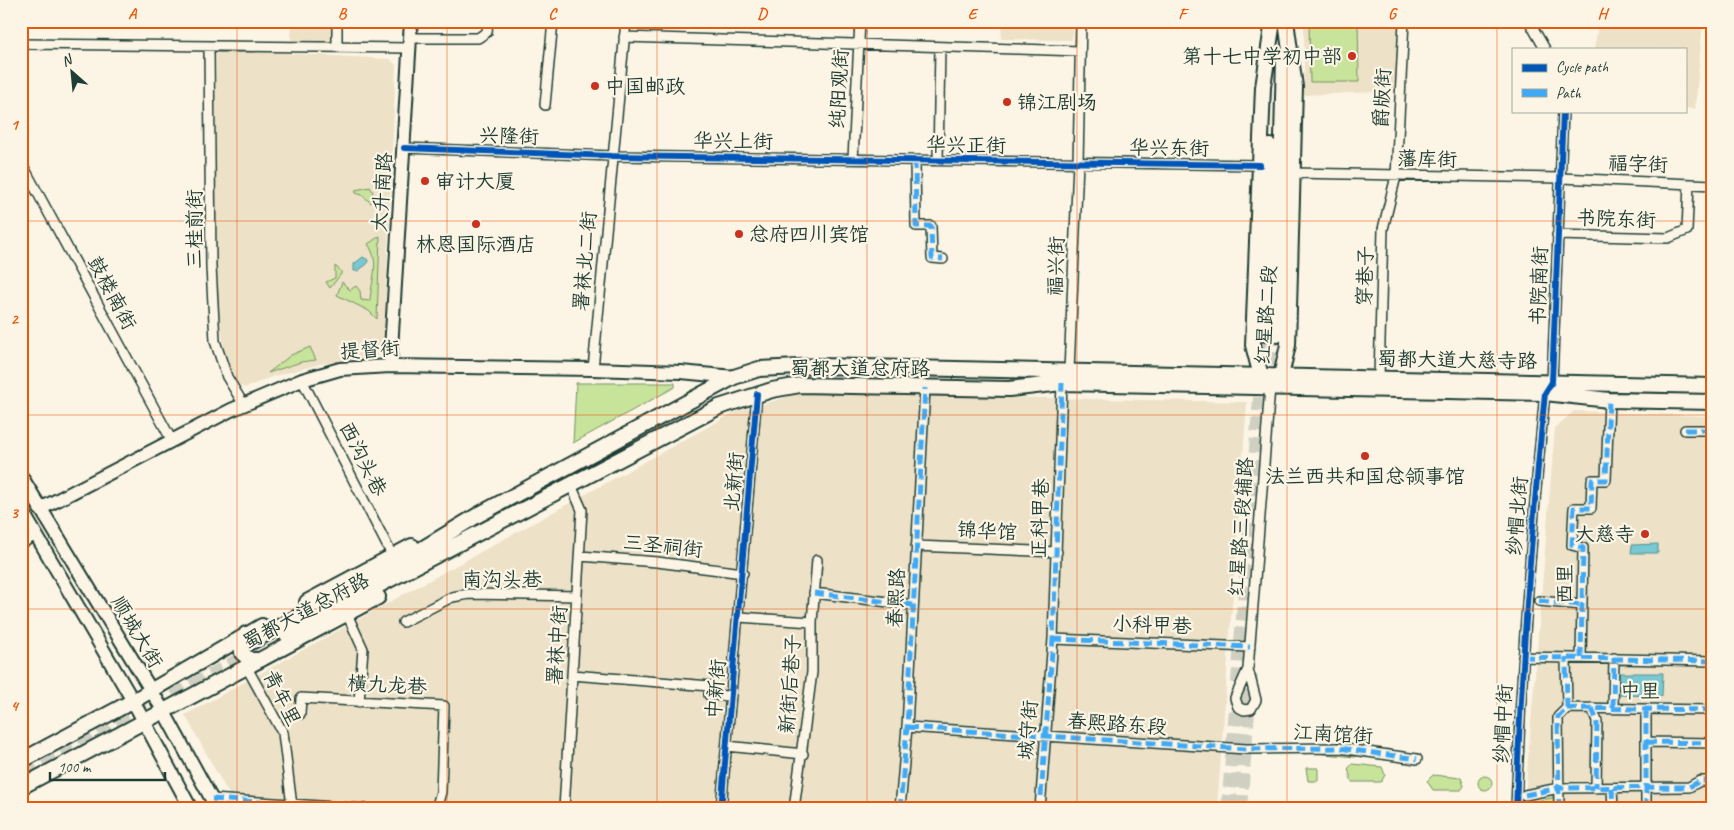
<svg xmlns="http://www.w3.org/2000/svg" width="1734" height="830" viewBox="0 0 1734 830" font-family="Caveat,'LXGW WenKai TC',sans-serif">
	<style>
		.built { fill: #ede1c7 }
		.green { fill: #c8e39a; stroke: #749067 }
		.water { fill: #79c9d2; stroke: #559193 }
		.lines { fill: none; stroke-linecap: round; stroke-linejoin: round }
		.primary-tunnel { stroke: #d0d0c2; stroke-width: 14; stroke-dasharray: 14 7; stroke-linecap: butt }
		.street-casing { stroke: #1f3d34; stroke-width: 12 }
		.secondary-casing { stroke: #1f3d34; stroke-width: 16 }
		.primary-casing { stroke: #1f3d34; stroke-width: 18 }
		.street { stroke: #fcf5e5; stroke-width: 9 }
		.secondary { stroke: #fcf5e5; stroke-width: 12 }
		.primary { stroke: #fcf5e5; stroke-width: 14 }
		.quiet { stroke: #3fa9f5; stroke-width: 5; stroke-dasharray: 10 5; stroke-linecap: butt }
		.cycleway-casing { stroke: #fcf5e5; stroke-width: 9 }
		.cycleway { stroke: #0057b8; stroke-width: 6 }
		.grid { fill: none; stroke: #e8590c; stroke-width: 1; stroke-opacity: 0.55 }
		.poi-dot { fill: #c8321e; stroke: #fcf5e5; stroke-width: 2 }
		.labels { text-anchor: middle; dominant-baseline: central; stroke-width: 4.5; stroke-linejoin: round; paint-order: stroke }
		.poi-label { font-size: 20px; fill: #1f3d34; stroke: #fcf5e5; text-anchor: start }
		.street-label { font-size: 20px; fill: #1f3d34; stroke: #fcf5e5 }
		.neatline { fill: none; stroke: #e8590c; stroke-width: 2 }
		.grid-label { font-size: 16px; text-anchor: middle; font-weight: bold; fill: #e8590c }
	</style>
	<rect width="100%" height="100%" fill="#fcf5e5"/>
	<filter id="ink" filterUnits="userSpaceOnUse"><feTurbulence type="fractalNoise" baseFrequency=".02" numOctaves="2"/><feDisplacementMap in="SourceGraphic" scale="10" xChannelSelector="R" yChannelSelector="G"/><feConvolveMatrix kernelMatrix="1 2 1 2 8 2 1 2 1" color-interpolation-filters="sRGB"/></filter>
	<g filter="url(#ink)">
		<path class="built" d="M292 21H333V43L291 40Z
			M1002 21H1072V40L1001 39Z
			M1304 21H1400L1399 91 1304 95Z
			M1599 21H1703L1695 109 1685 108V49H1594Z
			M224 50 390 59 396 65 383 352 375 357 320 364 271 377 245 388 238 385 225 355 216 294V54Z
			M800 393 1247 402 1217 809H237L185 715 733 413Z
			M1574 411 1713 416V809H1524L1555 428Z"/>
		<path class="green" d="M1309 21H1358L1359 82H1310Z
			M370 187 373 192 371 203 362 195 356 193 355 190Z
			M380 236 377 319 369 311 337 295 342 282 350 290 356 286 360 291 361 300 370 301C371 280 381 263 368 244Z
			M335 266 341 271V274L330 288 326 282 335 278Z
			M310 347 316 360 301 362 268 373 291 355Z
			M576 383H675V387L573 443Z
			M1314 751 1355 753 1356 755 1355 757 1315 753Z
			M1352 764 1382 767 1385 775 1381 782H1352L1348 769Z
			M1306 768H1318V781H1308Z
			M1433 775 1461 778 1464 786 1461 790H1433L1427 781Z
			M1478 783a7 7 0 1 1 14 0a7 7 0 1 1-14 0Z
			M1555 797V802L1536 809 1537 801Z"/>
		<path class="water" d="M363 257 368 260 367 264 358 271H354V264Z
			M1658 544V553H1631L1632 545Z
			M1615 673H1663L1662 696 1615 695Z"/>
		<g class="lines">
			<path class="primary-tunnel" d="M1273 387 1277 335
				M26 777 257 650
				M1228 809 1265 334
				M1240 809 1251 675"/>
			<g class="street-casing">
				<path id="street" d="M337 21V47
					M1529 21 1545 49
					M624 37 1080 51
					M410 38H478L487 32 488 21
					M21 44 410 48
					M209 46 211 267 215 341 227 377 244 405
					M545 105 553 21
					M404 148 612 156 1260 165
					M853 159 860 21
					M915 160 916 226H931L932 258 943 259
					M938 161 940 47
					M21 162 172 441
					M1293 173 1561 178 1713 185
					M1557 235 1668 238 1687 230 1689 184
					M593 369 626 21
					M1069 371 1078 163 1081 21
					M1379 378 1383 229 1396 176 1404 21
					M302 380 392 555
					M1685 430H1713
					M21 544 36 535
					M916 546 1057 552
					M580 556 657 562 743 573
					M814 593 913 605
					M1539 601 1582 605
					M347 614 363 649 359 702
					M739 617 812 622
					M403 622 452 597 469 594 577 596
					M1053 639 1250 647
					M1523 657 1713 661
					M1581 658 1583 548 1572 545 1574 508H1591L1592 480H1606L1609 400
					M246 666 283 733 292 806
					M1248 669 1235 698 1238 707 1244 710 1251 709 1256 700 1248 669 1270 387
					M572 675 710 686 709 695 731 696
					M1567 708 1713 710
					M1592 708 1597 721 1596 788
					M1613 708 1614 658
					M300 714 301 698 444 706 441 792 436 809
					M907 727 1246 749 1339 748 1417 759
					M1646 742 1713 743
					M727 746 803 754
					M1612 788 1613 809H1620
					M1525 795 1559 788 1689 787 1700 781H1713
					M212 799 366 809
					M564 809 582 510 571 485
					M572 809H587
					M721 809 757 394
					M794 809 812 672V622L817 560
					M900 809 907 727 925 388
					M1040 809 1053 639 1062 383
					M1516 809C1521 670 1531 532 1545 393L1552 382 1563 111
					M1559 809 1558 717 1567 708 1566 658
					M1646 809V709"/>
			</g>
			<g class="secondary-casing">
				<path id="secondary" d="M390 366 411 21
					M21 476 163 710 217 809
					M21 509 133 701 191 809
					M40 509 231 410 302 380 340 369 390 366 593 369 681 372 734 377"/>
			</g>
			<g class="primary-casing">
				<path id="primary" d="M1265 334 1270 146
					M1277 335 1284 58
					M1266 382 1261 376 1253 345 1263 87 1273 21
					M1276 382 1281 376 1288 345 1295 87 1286 21
					M307 602 412 546
					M246 634 241 641 242 653 250 660H259
					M286 634 719 407 772 390 800 385 1009 389 1062 383 1545 393 1609 400 1713 402
					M253 641 402 561 478 515 734 377 759 369 818 366 1713 386
					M21 761 133 701 262 626
					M21 787 378 597"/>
			</g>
			<use href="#street" class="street"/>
			<use href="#secondary" class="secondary"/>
			<use href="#primary" class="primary"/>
			<path class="quiet" d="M915 160 916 226H931L932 258 943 259
				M1685 430H1713
				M814 593 913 605
				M1539 601 1582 605
				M1053 639 1250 647
				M1523 657 1713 661
				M1581 658 1583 548 1572 545 1574 508H1591L1592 480H1606L1609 400
				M1567 708 1713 710
				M1592 708 1597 721 1596 788
				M1613 708 1614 658
				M907 727 1246 749 1339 748 1417 759
				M1646 742 1713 743
				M1612 788 1613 809H1620
				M1525 795 1559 788 1689 787 1700 781H1713
				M1041 796 1053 639 1062 383
				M212 799 366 809
				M572 809H587
				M900 809 907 727 925 388
				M1559 809 1558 717 1567 708 1566 658
				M1646 809V709"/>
			<g class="cycleway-casing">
				<path id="cycleway" d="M404 148 612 156 1260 165
					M721 809 757 394
					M1516 809C1521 670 1531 532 1545 393L1552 382 1563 111"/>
			</g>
			<use href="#cycleway" class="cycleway"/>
		</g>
	</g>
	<path class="grid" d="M237 21V809M447 21V809M657 21V809M867 21V809M1077 21V809M1287 21V809M1497 21V809M21 221H1713M21 415H1713M21 609H1713"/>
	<g class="poi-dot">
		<circle cx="1352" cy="56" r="5"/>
		<circle cx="595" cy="86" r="5"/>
		<circle cx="1007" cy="102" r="5"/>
		<circle cx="425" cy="181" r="5"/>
		<circle cx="476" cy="224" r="5"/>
		<circle cx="739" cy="234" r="5"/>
		<circle cx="1365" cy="456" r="5"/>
		<circle cx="1645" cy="534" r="5"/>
	</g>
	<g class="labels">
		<g class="poi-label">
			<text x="1342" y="56" text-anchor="end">第十七中学初中部</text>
			<text x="605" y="86">中国邮政</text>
			<text x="1017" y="102">锦江剧场</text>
			<text x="435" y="181">审计大厦</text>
			<text x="749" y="234">总府四川宾馆</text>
			<text x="476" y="244" text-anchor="middle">林恩国际酒店</text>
			<text x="1365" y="476" text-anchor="middle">法兰西共和国总领事馆</text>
			<text x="1635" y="534" text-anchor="end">大慈寺</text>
		</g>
		<g class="street-label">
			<text transform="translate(839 89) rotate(-87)">纯阳观街</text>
			<text transform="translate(1382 98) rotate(-87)">爵版街</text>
			<text transform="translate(509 136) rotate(2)">兴隆街</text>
			<text transform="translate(733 141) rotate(1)">华兴上街</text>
			<text transform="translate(966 145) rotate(1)">华兴正街</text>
			<text transform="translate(1169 148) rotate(1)">华兴东街</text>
			<text transform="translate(1427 159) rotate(1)">藩库街</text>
			<text transform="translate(1638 164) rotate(2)">福字街</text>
			<text transform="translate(382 192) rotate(-86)">太升南路</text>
			<text transform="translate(1616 219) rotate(2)">书院东街</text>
			<text transform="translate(194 229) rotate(-90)">三桂前街</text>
			<text transform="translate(585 261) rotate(-85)">署袜北二街</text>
			<text transform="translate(1056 266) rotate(-88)">福兴街</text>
			<text transform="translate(1365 276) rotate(-88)">穿巷子</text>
			<text transform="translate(1539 286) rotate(-88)">书院南街</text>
			<text transform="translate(112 293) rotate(62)">鼓楼南街</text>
			<text transform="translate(1266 315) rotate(-86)">红星路二段</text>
			<text transform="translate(370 350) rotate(-4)">提督街</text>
			<text transform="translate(1457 360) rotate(1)">蜀都大道大慈寺路</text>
			<text x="860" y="368">蜀都大道总府路</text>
			<text transform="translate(363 459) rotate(63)">西沟头巷</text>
			<text transform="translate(734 482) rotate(-85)">北新街</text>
			<text transform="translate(1517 516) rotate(-85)">纱帽北街</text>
			<text transform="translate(1040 518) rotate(-88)">正科甲巷</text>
			<text transform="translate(1241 527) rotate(-86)">红星路三段辅路</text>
			<text transform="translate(987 531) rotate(3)">锦华馆</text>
			<text transform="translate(663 546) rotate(6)">三圣祠街</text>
			<text x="502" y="579">南沟头巷</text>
			<text transform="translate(1565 584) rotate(-89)">西里</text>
			<text transform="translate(896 598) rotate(-87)">春熙路</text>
			<text transform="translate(306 611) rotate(-28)">蜀都大道总府路</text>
			<text transform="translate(1152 625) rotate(2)">小科甲巷</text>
			<text transform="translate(137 632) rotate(59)">顺城大街</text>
			<text transform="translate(557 645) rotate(-86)">署袜中街</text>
			<text transform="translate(790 684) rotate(-86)">新街后巷子</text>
			<text transform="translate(387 685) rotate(3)">横九龙巷</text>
			<text transform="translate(716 689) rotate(-85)">中新街</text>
			<text transform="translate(1640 691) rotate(1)">中里</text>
			<text transform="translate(282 698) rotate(64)">青年里</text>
			<text transform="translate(1117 724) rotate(4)">春熙路东段</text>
			<text transform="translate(1503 724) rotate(-87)">纱帽中街</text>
			<text transform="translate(1028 730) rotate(-85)">城守街</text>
			<text transform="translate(1333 734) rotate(3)">江南馆街</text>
		</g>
	</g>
	<rect width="1734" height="830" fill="none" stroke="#fcf5e5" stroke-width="55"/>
	<rect x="1512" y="48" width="175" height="65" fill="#fcf5e5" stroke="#a4ab9e"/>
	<rect x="1522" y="64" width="25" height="8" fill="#0057b8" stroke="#a4ab9e"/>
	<text x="1556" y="72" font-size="15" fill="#1f3d34">Cycle path</text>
	<rect x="1522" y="89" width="25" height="8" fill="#3fa9f5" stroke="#a4ab9e"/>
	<text x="1556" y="98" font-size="15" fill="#1f3d34">Path</text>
	<g transform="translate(72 72) rotate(333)" stroke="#fcf5e5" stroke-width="4" paint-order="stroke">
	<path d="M0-4L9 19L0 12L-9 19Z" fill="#1f3d34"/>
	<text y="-8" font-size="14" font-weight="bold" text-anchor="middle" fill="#1f3d34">N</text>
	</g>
	<path d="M50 772v8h115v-8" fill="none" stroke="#1f3d34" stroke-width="2.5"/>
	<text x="58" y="772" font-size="15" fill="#1f3d34" stroke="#fcf5e5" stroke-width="4" paint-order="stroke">100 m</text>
	<rect x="28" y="28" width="1678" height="774" class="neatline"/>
	<g class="grid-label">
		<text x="132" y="19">A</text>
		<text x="342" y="19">B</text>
		<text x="552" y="19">C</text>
		<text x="762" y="19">D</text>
		<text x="972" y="19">E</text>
		<text x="1182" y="19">F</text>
		<text x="1392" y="19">G</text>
		<text x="1602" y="19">H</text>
		<text x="14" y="130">1</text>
		<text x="14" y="324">2</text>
		<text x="14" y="518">3</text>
		<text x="14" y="711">4</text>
	</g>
</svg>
